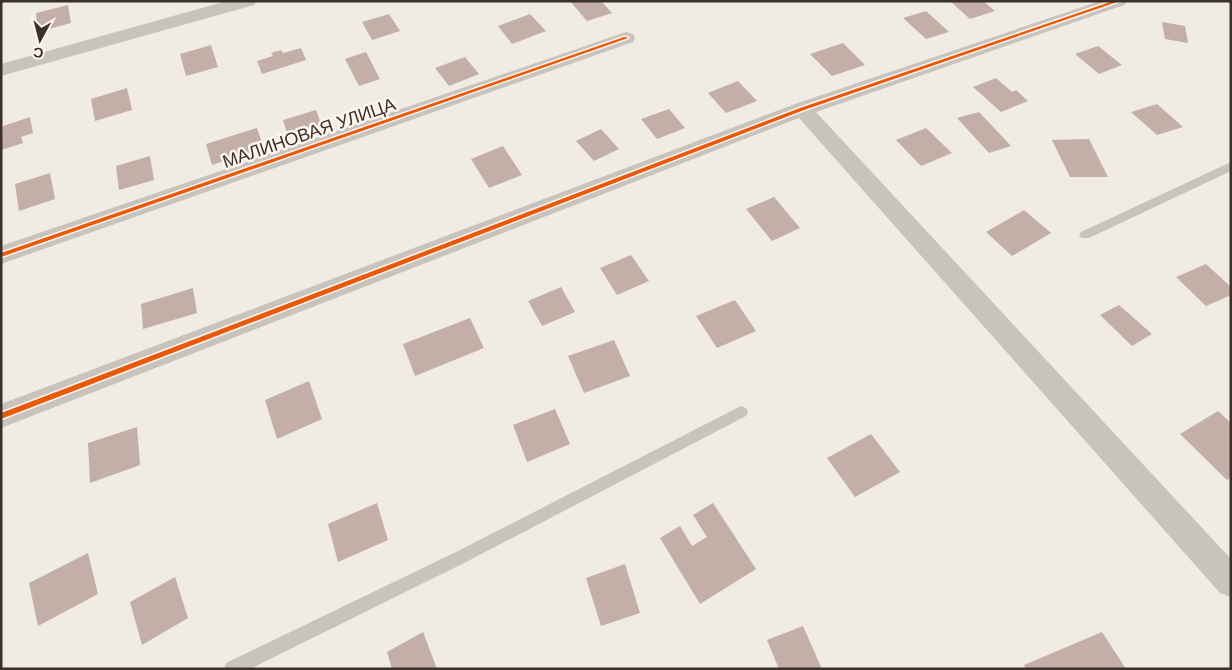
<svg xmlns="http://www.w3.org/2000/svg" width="1232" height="670" viewBox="0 0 1232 670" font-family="Arial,sans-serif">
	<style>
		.building { fill: #c3afa7 }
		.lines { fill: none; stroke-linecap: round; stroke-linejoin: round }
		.lane { fill: #c9c3be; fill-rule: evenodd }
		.street { fill: #c9c3be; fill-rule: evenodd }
		.cycleway-casing { stroke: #fbf5ee; stroke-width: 3 }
		.cycleway { fill: #e8590c; fill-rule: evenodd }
		.labels { text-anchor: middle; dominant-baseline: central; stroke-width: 5; stroke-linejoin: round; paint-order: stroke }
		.street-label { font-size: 18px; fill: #3b302b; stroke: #fbf5ee }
	</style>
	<rect width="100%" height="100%" fill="#f0ebe5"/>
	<path class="building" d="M570 1H601L612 13 587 21Z
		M950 1H983L995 11 970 19Z
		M68 5 71 23 38 32 36 13Z
		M926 11 949 32 926 39 903 18Z
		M389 14 400 31 372 40 362 22Z
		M530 14 546 31 512 44 498 26Z
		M1162 22 1185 26 1188 43 1165 39Z
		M843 43 865 65 832 76 810 54Z
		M211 45 218 67 186 76 180 54Z
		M1098 46 1122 65 1099 74 1075 54Z
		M301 48 306 60 262 74 257 61 273 56 271 53 281 50 283 53Z
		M366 52 380 79 359 86 345 59Z
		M465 57 479 74 449 86 435 68Z
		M996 78 1012 92 1016 90 1028 101 1001 112 973 87Z
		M738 81 757 101 726 113 708 93Z
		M127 88 132 110 95 121 91 99Z
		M1157 104 1183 127 1157 135 1131 112Z
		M669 109 685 128 657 139 641 119Z
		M316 110 322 126 288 136 283 120Z
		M979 112 1011 146 989 153 957 118Z
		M30 117 33 133 21 137 23 143 1 150 3 126Z
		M257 128 264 148 212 165 206 144Z
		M926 128 952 153 921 166 896 140Z
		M601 129 619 149 594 161 576 141Z
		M1089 139 1108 177H1070L1052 140Z
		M503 146 522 175 489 188 471 159Z
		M150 156 154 180 119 190 116 166Z
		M50 173 55 199 19 211 15 184Z
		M774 197 800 228 772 241 746 209Z
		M1024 210 1051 233 1012 256 986 232Z
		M631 255 649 281 617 295 600 268Z
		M1206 264 1231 287V295L1206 306 1176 277Z
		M561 287 575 312 542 326 528 301Z
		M193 288 197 313 143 329 141 304Z
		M735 300 756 331 717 348 696 316Z
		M1119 305 1152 334 1132 346 1100 315Z
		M470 318 484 348 415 376 403 344Z
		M614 340 630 376 584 393 568 356Z
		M309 381 322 419 277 439 265 400Z
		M555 409 570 444 527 462 513 425Z
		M1218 411 1231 423V477L1227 480 1180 434Z
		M137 427 140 465 90 483 88 443Z
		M871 434 900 472 855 497 827 458Z
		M377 503 388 540 338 562 328 524Z
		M713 503 756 569 700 604 660 538 680 526 692 546 707 537 693 515Z
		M88 553 98 594 38 626 29 583Z
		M625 564 640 613 601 626 586 578Z
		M175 577 188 618 142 645 130 602Z
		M803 626 822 669H779L767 640Z
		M423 632 437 669H392L387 652Z
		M1102 632 1126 669H1026L1024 665Z"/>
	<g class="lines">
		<path class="lane" d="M1231 162V171L1089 238H1081L1079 235 1081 232Z
			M741 406 746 408 748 412 746 416 468 561 250 669H224L226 663 458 551Z"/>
		<path class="street" d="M227 1H257L254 5 1 76V64Z
			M1100 1H1127L1124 5 816 112 1231 559V597L1220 593 799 118 1 428V404L795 104Z
			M626 32 633 34 635 38 633 42 1 264V246Z"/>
		<g class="cycleway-casing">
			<path id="cycleway" d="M1113 1H1120L804 110 1 419V413L800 108Z
				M624 37H626L628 38 1 257V253Z"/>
		</g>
		<use href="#cycleway" class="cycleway"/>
	</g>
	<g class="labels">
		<g class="street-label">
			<text transform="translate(309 133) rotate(-19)">МАЛИНОВАЯ УЛИЦА</text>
		</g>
	</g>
	<rect width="1232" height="670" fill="none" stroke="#3b302b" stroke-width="5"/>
	<g transform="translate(40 40) rotate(187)" stroke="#fbf5ee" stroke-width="4" paint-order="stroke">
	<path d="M0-4L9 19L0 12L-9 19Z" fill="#3b302b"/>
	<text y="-8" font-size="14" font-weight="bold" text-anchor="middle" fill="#3b302b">С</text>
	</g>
</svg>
